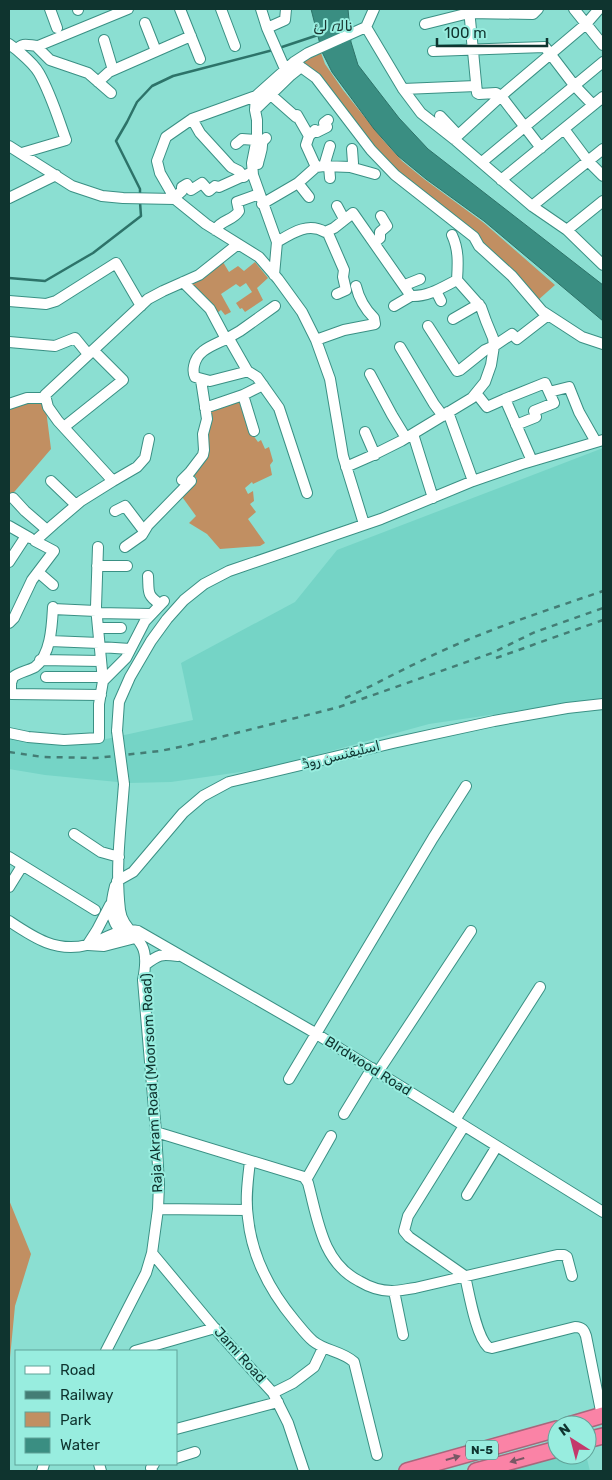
<svg xmlns="http://www.w3.org/2000/svg" width="612" height="1480" viewBox="0 0 612 1480" font-family="Rubik,Cairo,sans-serif">
	<style>
		.built { fill: #75d4c6 }
		.green { fill: #c18f62 }
		.water { fill: #3a8e82; stroke: #2d7369 }
		.lines { fill: none; stroke-linecap: round; stroke-linejoin: round }
		.stream { stroke: #2d7369; stroke-width: 2.5 }
		.minor-casing { stroke: #3a9084; stroke-width: 12 }
		.highway-casing { stroke: #a8677c; stroke-width: 18 }
		.minor { stroke: #fff; stroke-width: 10 }
		.highway { stroke: #fa83a6; stroke-width: 15 }
		.rail { stroke: #447d75; stroke-width: 2.5; stroke-dasharray: 6 6; stroke-linecap: butt }
		.minor-bridge-casing { stroke: #3a9084; stroke-width: 12; stroke-linecap: butt }
		.minor-bridge { stroke: #fff; stroke-width: 10 }
		.oneway { fill: #795865 }
		.labels { text-anchor: middle; dominant-baseline: central; stroke-width: 4; stroke-linejoin: round; paint-order: stroke }
		.shield { fill: #98eddf; stroke: #386c64; stroke-width: 1 }
		.shield-label { font-size: 12px; font-weight: bold; fill: #0f342f }
		.street-label { font-size: 14px; fill: #0f342f; stroke: #98eddf }
		.water-label { font-size: 15px; font-style: italic; fill: #1a3530; stroke: #98eddf }
	</style>
	<rect width="100%" height="100%" fill="#8bdfd2"/>
	<path class="built" d="M603 448V698L429 724 269 768 171 782 128 783 45 775 9 769V735L88 743 193 720 181 663 295 602 337 550Z
		M557 1455H586L590 1471H487Z"/>
	<path class="green" d="M321 53 325 64 343 90 383 140 402 161 424 179 484 223 555 285 537 301 393 169 302 62Z
		M223 262 229 272 238 266 244 271 255 262 268 278 257 288 263 300 245 312 242 308 240 309 236 303 252 292 246 283 240 287 236 284 221 294 231 312 225 315 221 310 213 316 189 284Z
		M242 399 253 435 258 442 261 440 265 449 269 447 273 461 270 465 272 475 253 484 252 482 245 488 248 494 253 491 254 501 250 504 256 512 248 519 265 543 260 546 220 549 207 534 189 523 196 516 180 494 197 479 194 475C207 459 207 452 204 433L211 425 208 410Z
		M45 402 51 449 9 498V403Z
		M9 1200 31 1254 15 1306 9 1368Z"/>
	<path class="water" d="M311 9H348L351 42 358 65 399 118 428 149 603 285V321L484 221 426 179 398 156 374 129 332 72 322 52Z"/>
	<g class="lines">
		<path class="stream" d="M279 48 321 34
			M140 197V189L116 141 127 122 137 102 152 86 173 76 273 50
			M9 278 45 281 93 253 141 216 140 202"/>
		<g class="minor-casing">
			<path id="minor" d="M50 9 57 28
				M78 9V10
				M180 9 200 59
				M221 9 235 46
				M261 9 267 28
				M469 9 477 93 479 94 496 93 501 96 541 148
				M574 9 603 45
				M145 23 156 51
				M425 24 469 13 533 14 538 9
				M366 27 403 89 421 113 454 139 532 206 567 230 603 265
				M366 27 374 9
				M104 40 113 70
				M9 44 17 50
				M36 46 50 60 88 73 111 93
				M433 51 545 47 574 85 593 105
				M294 62 316 78 371 150 395 175 474 237 479 246 512 276 542 311 582 337 603 344
				M285 69 267 28 285 20 286 9
				M98 82 109 72 191 36
				M403 89 476 86
				M271 95 296 117 297 115 309 136 306 145 316 167
				M256 96 255 110 257 120V138L252 163 253 175 277 242 274 275
				M255 110 291 75 301 67
				M440 116 458 135
				M192 119 200 133 221 156 231 167 239 171 244 177
				M564 129 588 161 603 176
				M309 136 315 130 317 132 327 127 324 123 328 120
				M454 139 501 96 586 24 599 9
				M236 144 242 139 257 140
				M9 146 72 186 102 196 123 198 175 199
				M22 153 66 140C58 118 51 94 39 73 34 64 25 57 17 50 22 41 30 46 38 46L128 9
				M482 162 603 62
				M258 164C259 156 263 151 262 142L266 138
				M324 166 330 146
				M329 166 330 178
				M352 167 353 163 352 149
				M501 180 603 97
				M298 183 309 197
				M9 198 56 175
				M174 198 182 191V187L187 184 191 190 202 183 209 191 215 186 219 187 250 173 253 175
				M262 204 298 183 316 167 324 166 350 167 375 174
				M337 206 344 219
				M532 206 603 149
				M215 230C222 219 233 221 239 211L237 202 259 194
				M567 230 603 201
				M327 231 344 270 343 277 346 290 337 294
				M277 242C292 233 308 222 325 232L334 228 353 213 411 296C428 297 443 287 457 280
				M374 243 380 238V232L387 226 381 216
				M183 282 210 309 226 339C212 346 197 350 194 366 193 371 193 373 195 377L210 381 245 372H249L257 377 279 408 307 493
				M405 285 420 279
				M436 291 441 301
				M9 301 46 304 56 301 116 263 141 306
				M394 306 411 296
				M453 319 479 304
				M428 326 457 371 460 370 485 350 494 346 512 334 517 339 548 315
				M228 337 248 372
				M226 339 240 331 275 306
				M316 340 344 330 375 324 374 318C364 308 359 299 356 286
				M9 342 55 346 75 338 88 354
				M400 347 434 404 443 416
				M370 374 392 415 406 438
				M549 392 569 387 579 412 596 442
				M476 393 487 407 505 399 532 461
				M243 395 254 431
				M505 399 545 383 554 403 534 411 536 417 516 425
				M9 404 27 398H45
				M205 408 243 395 263 385
				M448 412 473 481
				M64 427 123 380 93 350
				M365 432 375 455
				M413 434 433 498
				M346 467 371 456 401 441 472 398 485 382 491 365 494 346 493 338 486 321 481 307 457 280C458 264 459 250 452 235
				M182 480 190 472 203 455 204 450 203 434 207 419 201 380
				M51 481 76 505
				M113 481 137 467 145 458 149 439
				M13 498 25 511 47 530
				M115 511 125 506 144 531
				M364 524 343 456 330 379 316 340 302 312 278 279 259 257 206 224 175 199 160 173 157 161 166 137 192 119 256 96 294 62 308 53 366 27
				M9 526 30 538
				M125 547 142 535 148 525 191 481
				M9 562 26 536
				M97 566H127
				M38 572 53 585
				M148 576C149 591 146 595 160 604
				M53 607C52 625 51 655 35 667 28 671 19 672 13 677L11 683V694L101 695
				M53 609 96 611
				M97 613 151 614
				M9 623 14 618 32 580 54 551 35 541 54 524 81 501 113 481 58 421 48 407 45 395 148 299 163 291 199 275 238 244
				M98 628H121
				M50 641 99 643
				M100 647 130 649
				M40 660 101 661
				M46 677H102
				M103 681 126 658 145 621 164 601
				M117 731 119 702 130 677 151 641 167 619 184 600 204 584 229 571 381 519 473 481 522 464 603 440
				M9 733 28 737 64 740 99 738V704L103 681 96 607 98 547
				M74 834 101 852 119 857
				M9 857 95 910
				M117 881 133 872 183 813 203 796 229 782 393 743 494 721 567 708 603 704
				M115 886C110 906 108 919 124 935
				M9 887 22 866
				M9 921C33 937 56 953 87 945 104 940 120 927 138 931L310 1030 603 1212
				M88 944 97 930 110 905
				M88 945 104 946 135 938
				M145 965C159 954 161 954 178 956
				M378 1072 471 931
				M289 1079 433 838 466 786
				M344 1114 372 1068
				M455 1120 540 987
				M464 1126 408 1216 404 1231 409 1237 465 1276C469 1293 476 1336 488 1347L492 1348 575 1327C582 1327 584 1330 586 1336L602 1416
				M156 1132 304 1177 308 1183C318 1220 322 1262 359 1281 369 1287 381 1291 392 1291 399 1291 407 1289 415 1288L557 1255H564L567 1257 572 1276
				M250 1161C248 1179 245 1199 248 1218 252 1258 270 1291 295 1321 301 1328 306 1335 313 1341 325 1351 342 1351 354 1362L377 1455
				M306 1180 331 1136
				M467 1195 497 1146
				M158 1209 247 1210
				M152 1253 217 1331 273 1393 288 1423 304 1471
				M394 1291 403 1335
				M106 1351 146 1273 152 1253 158 1209 159 1184 156 1132 143 980C145 970 147 955 142 946 135 933 122 926 120 910 115 868 121 826 124 784
				M135 1351 215 1328
				M273 1393 293 1383 314 1367 323 1348
				M176 1429 278 1402
				M176 1458 195 1452
				M99 1464 101 1471
				M42 1471 44 1464
				M152 1471 151 1468 154 1464"/>
		</g>
		<g class="highway-casing">
			<path id="highway" d="M569 1425 603 1415
				M587 1440 603 1436
				M407 1471 557 1429
				M476 1471 557 1449"/>
		</g>
		<use href="#minor" class="minor"/>
		<use href="#highway" class="highway"/>
		<path class="rail" d="M496 658 603 620
			M345 698C371 687 395 673 421 661 479 632 542 612 603 591
			M9 752 43 757 96 758 160 751 189 745 339 707 492 653 535 632 603 608"/>
		<g class="minor-bridge-casing">
			<path id="minor-bridge" d="M117 731 124 784"/>
		</g>
		<use href="#minor-bridge" class="minor-bridge"/>
	</g>
	<defs><path id="oneway-solid" d="M-6-.8H1V-3.2L6.5 0L1 3.2V.8H-6Z" transform="scale(1.25)"/></defs>
	<g class="oneway">
		<use href="#oneway-solid" transform="translate(453 1458) rotate(-16)"/>
		<use href="#oneway-solid" transform="translate(517 1460) rotate(164)"/>
	</g>
	<g class="labels">
		<rect class="shield" x="466" y="1440.5" width="32" height="19" rx="4"/>
		<g class="shield-label">
			<text x="482" y="1450">N-5</text>
		</g>
		<g class="street-label">
			<text transform="translate(341 755) rotate(-14)">اسٹیفنسن روڈ</text>
			<text transform="translate(368 1066) rotate(32)">BIrdwood Road</text>
			<text transform="translate(152 1083) rotate(-93)">Raja Akram Road (Moorsom Road)</text>
			<text transform="translate(240 1355) rotate(48)">Jami Road</text>
		</g>
		<g class="water-label">
			<text x="333" y="26">نالہ لئ</text>
		</g>
	</g>
	<rect width="612" height="1480" fill="none" stroke="#0f342f" stroke-width="20"/>
	<rect x="15" y="1350" width="162" height="115" fill="#98eddf" stroke="#61a399"/>
	<rect x="25" y="1366" width="25" height="8" fill="#ffffff" stroke="#61a399"/>
	<text x="60" y="1375" font-size="15" fill="#0f342f">Road</text>
	<rect x="25" y="1391" width="25" height="8" fill="#447d75" stroke="#61a399"/>
	<text x="60" y="1400" font-size="15" fill="#0f342f">Railway</text>
	<rect x="25" y="1412" width="25" height="15" fill="#c18f62" stroke="#61a399"/>
	<text x="60" y="1425" font-size="15" fill="#0f342f">Park</text>
	<rect x="25" y="1438" width="25" height="15" fill="#3a8e82" stroke="#61a399"/>
	<text x="60" y="1450" font-size="15" fill="#0f342f">Water</text>
	<g transform="translate(572 1440) rotate(324)"><circle r="24" fill="#98eddf" stroke="#61a399"/>
	<path d="M0-4L9 19L0 12L-9 19Z" fill="#c4386b"/>
	<text y="-8" font-size="14" font-weight="bold" text-anchor="middle" fill="#0f342f">N</text>
	</g>
	<path d="M437 38v8h110v-8" fill="none" stroke="#0f342f" stroke-width="2.5"/>
	<text x="444" y="38" font-size="15" fill="#0f342f" stroke="#98eddf" stroke-width="4" paint-order="stroke">100 m</text>
</svg>
